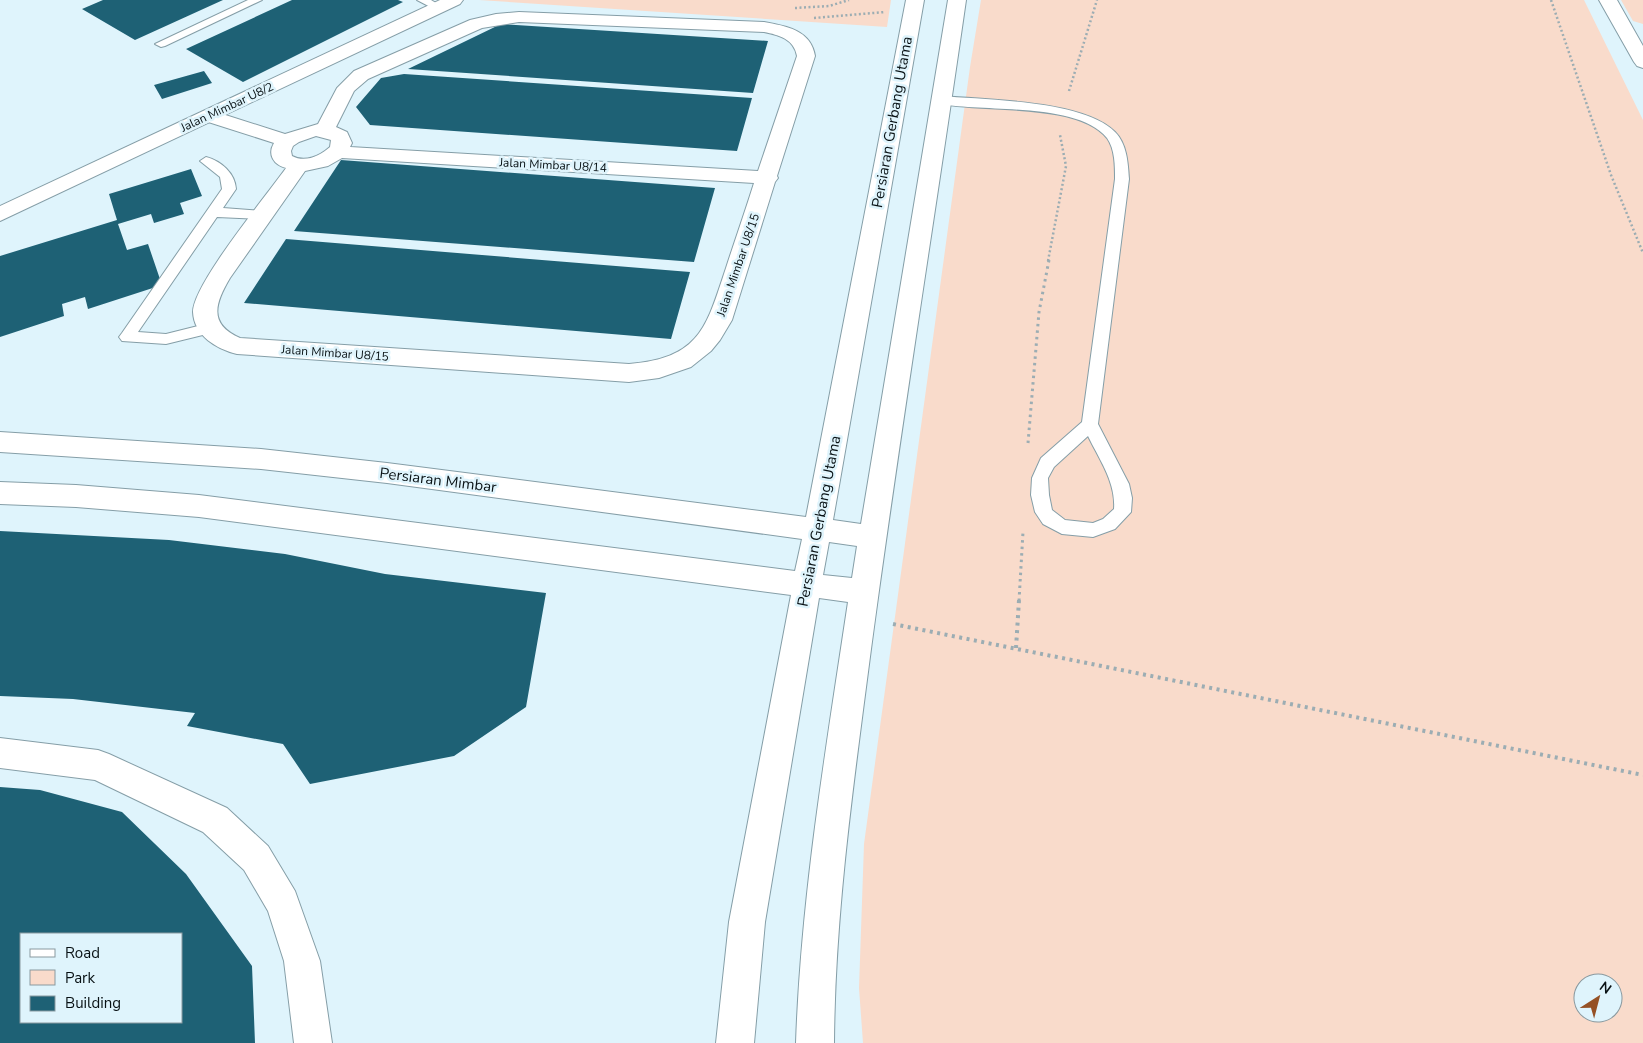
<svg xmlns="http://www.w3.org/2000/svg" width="1643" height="1043" viewBox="0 0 1643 1043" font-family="'Nunito Sans',sans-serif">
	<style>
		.green { fill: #f9dbcb; fill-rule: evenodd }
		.building { fill: #1e6175; fill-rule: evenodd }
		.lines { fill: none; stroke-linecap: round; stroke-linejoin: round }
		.lane-casing { stroke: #859ea7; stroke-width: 2 }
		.street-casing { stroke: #859ea7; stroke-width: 2 }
		.secondary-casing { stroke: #859ea7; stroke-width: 2 }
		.path-far2 { stroke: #9cadb3; stroke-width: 2.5; stroke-dasharray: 2 2.5; stroke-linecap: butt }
		.path-far1 { stroke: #9cadb3; stroke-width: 3; stroke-dasharray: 2.5 4; stroke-linecap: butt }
		.path { stroke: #9cadb3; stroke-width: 4; stroke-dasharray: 3 4.5; stroke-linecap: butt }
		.lane { fill: #fff; fill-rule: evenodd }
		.street { fill: #fff; fill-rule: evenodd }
		.secondary { fill: #fff; fill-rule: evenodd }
		.labels { text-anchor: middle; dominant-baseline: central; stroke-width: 5; stroke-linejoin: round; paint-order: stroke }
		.far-street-label { font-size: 12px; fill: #081114; stroke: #dff4fc }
		.street-label { font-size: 15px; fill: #081114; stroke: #dff4fc }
	</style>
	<rect width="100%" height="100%" fill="#dff4fc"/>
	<path class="green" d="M479 0H891L887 27Z
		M981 0H1584L1643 120V1043H863L859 988 864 844 970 67ZM1583 983H1613V1013H1583Z
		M1621 0H1643V24L1633 21Z"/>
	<path class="building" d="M103 0H223L135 40 82 9Z
		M292 0H398L403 2 243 82 186 49Z
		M501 24 768 41 753 93 408 69Z
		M204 71 212 83 162 99 154 85Z
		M404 74 752 98 737 151 370 125 356 107 381 78Z
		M341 160 715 188 694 262 294 231Z
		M191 169 202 196 180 203 184 214 154 223 151 214 118 224 127 250 148 244 162 285 88 309 85 297 62 304 64 316 0 337V256L117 220 109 194Z
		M286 239 690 272 671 339 244 303Z
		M0 531 169 540 285 554 385 574 546 593 526 707 454 756 310 784 283 744 187 726 195 713 73 699 0 696Z
		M0 787 40 790 122 812 186 874 252 966 255 1043H0ZM21 934H181V1022H21Z"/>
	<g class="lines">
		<g class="lane-casing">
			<path id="lane" d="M248 0H262L165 46 161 47 155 44Z
				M417 0H431L444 8 438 11Z
				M941 96C985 100 1084 100 1115 132 1127 144 1128 163 1129 179L1098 424 1129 484 1132 498 1131 512 1115 529 1093 537 1062 534 1043 524 1035 512 1031 495 1032 478 1041 458 1082 422 1115 179C1115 166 1115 149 1107 138 1077 101 979 113 937 103L935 100 937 97ZM1088 436C1099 459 1116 482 1114 509L1103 519 1093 523 1065 520 1052 510 1049 495 1048 478 1054 467Z
				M206 157C221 161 235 173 236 189L223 208 263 211 268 212 270 215 268 218 263 219 217 217 138 332 166 334 210 323 215 324 218 328 215 332 166 344 122 341 119 337 122 333 222 189 220 177 200 161Z"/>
		</g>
		<g class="street-casing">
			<path id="street" d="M519 12 764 22C786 26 811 30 815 56L777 176 778 178 775 182 732 320 720 340 711 351 691 367 659 378 629 382 237 354C217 349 194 336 193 312 193 284 267 195 286 168 274 165 267 155 274 143L202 120 199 116 202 112 209 110 216 112 285 134 318 124 337 88 354 71 470 20 496 14ZM519 22 764 32C779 35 794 39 797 56L758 171 350 147 352 143 347 132 336 127 354 91 368 79 482 28ZM316 136 331 140 330 147C320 156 305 163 292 156L291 151 293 146 299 142ZM342 158 754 183C745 212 735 240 726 268 706 328 700 358 629 364L240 338C208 324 215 303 230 278L305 171 328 166Z
				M0 738 98 750 109 754 227 808 268 846 295 891 320 961 332 1043H294L284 961 268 911 244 870 203 832 95 780 0 768Z"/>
		</g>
		<g class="secondary-casing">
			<path id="secondary" d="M440 0H463L460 4 0 221V206Z
				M906 0H924L833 520 861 524 948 0H966C935 216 900 432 871 649 854 780 835 911 834 1043H796C801 895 826 749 848 602L819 598 765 922 754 1043H716L729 922 791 595 199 517 76 507 0 504V482L76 485 199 495 795 571 802 539 387 483 261 469 0 452V432L261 449 387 463 806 517ZM829 542 857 546 852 578 823 575Z
				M1599 0H1617L1643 46V68L1637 66 1634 62Z"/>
		</g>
		<path class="path-far2" d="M1551 0 1611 175 1643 253
			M795 8 829 6 849 0
			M814 18 885 12
			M1069 91 1097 0
			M1048 261 1066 166 1060 135"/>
		<path class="path-far1" d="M1028 443 1039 312 1049 260
			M1019 601 1023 532"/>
		<path class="path" d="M893 624 1643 775
			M1016 648 1019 600"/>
		<use href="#lane" class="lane"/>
		<use href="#street" class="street"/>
		<use href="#secondary" class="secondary"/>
	</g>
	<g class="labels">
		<g class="far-street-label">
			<text transform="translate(227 107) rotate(-25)">Jalan Mimbar U8/2</text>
			<text transform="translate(553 165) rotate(3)">Jalan Mimbar U8/14</text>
			<text transform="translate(738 265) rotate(-71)">Jalan Mimbar U8/15</text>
			<text transform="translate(335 353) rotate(4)">Jalan Mimbar U8/15</text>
		</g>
		<g class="street-label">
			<text transform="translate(892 122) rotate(-80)">Persiaran Gerbang Utama</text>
			<text transform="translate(438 480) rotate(7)">Persiaran Mimbar</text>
			<text transform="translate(819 521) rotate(-79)">Persiaran Gerbang Utama</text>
		</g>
	</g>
	<rect x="20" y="933" width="162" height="90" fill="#dff4fc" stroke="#89999f"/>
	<rect x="30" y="949" width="25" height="8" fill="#ffffff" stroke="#89999f"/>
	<text x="65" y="958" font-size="15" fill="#081114">Road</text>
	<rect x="30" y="970" width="25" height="15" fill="#f9dbcb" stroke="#89999f"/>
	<text x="65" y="983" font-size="15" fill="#081114">Park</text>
	<rect x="30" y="996" width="25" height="15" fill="#1e6175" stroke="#89999f"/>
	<text x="65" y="1008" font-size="15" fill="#081114">Building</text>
	<g transform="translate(1598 998) rotate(36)"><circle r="24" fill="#dff4fc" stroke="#89999f"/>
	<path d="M0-4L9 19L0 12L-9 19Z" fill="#955125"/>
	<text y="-8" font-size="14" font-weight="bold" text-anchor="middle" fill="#081114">N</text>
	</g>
</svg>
